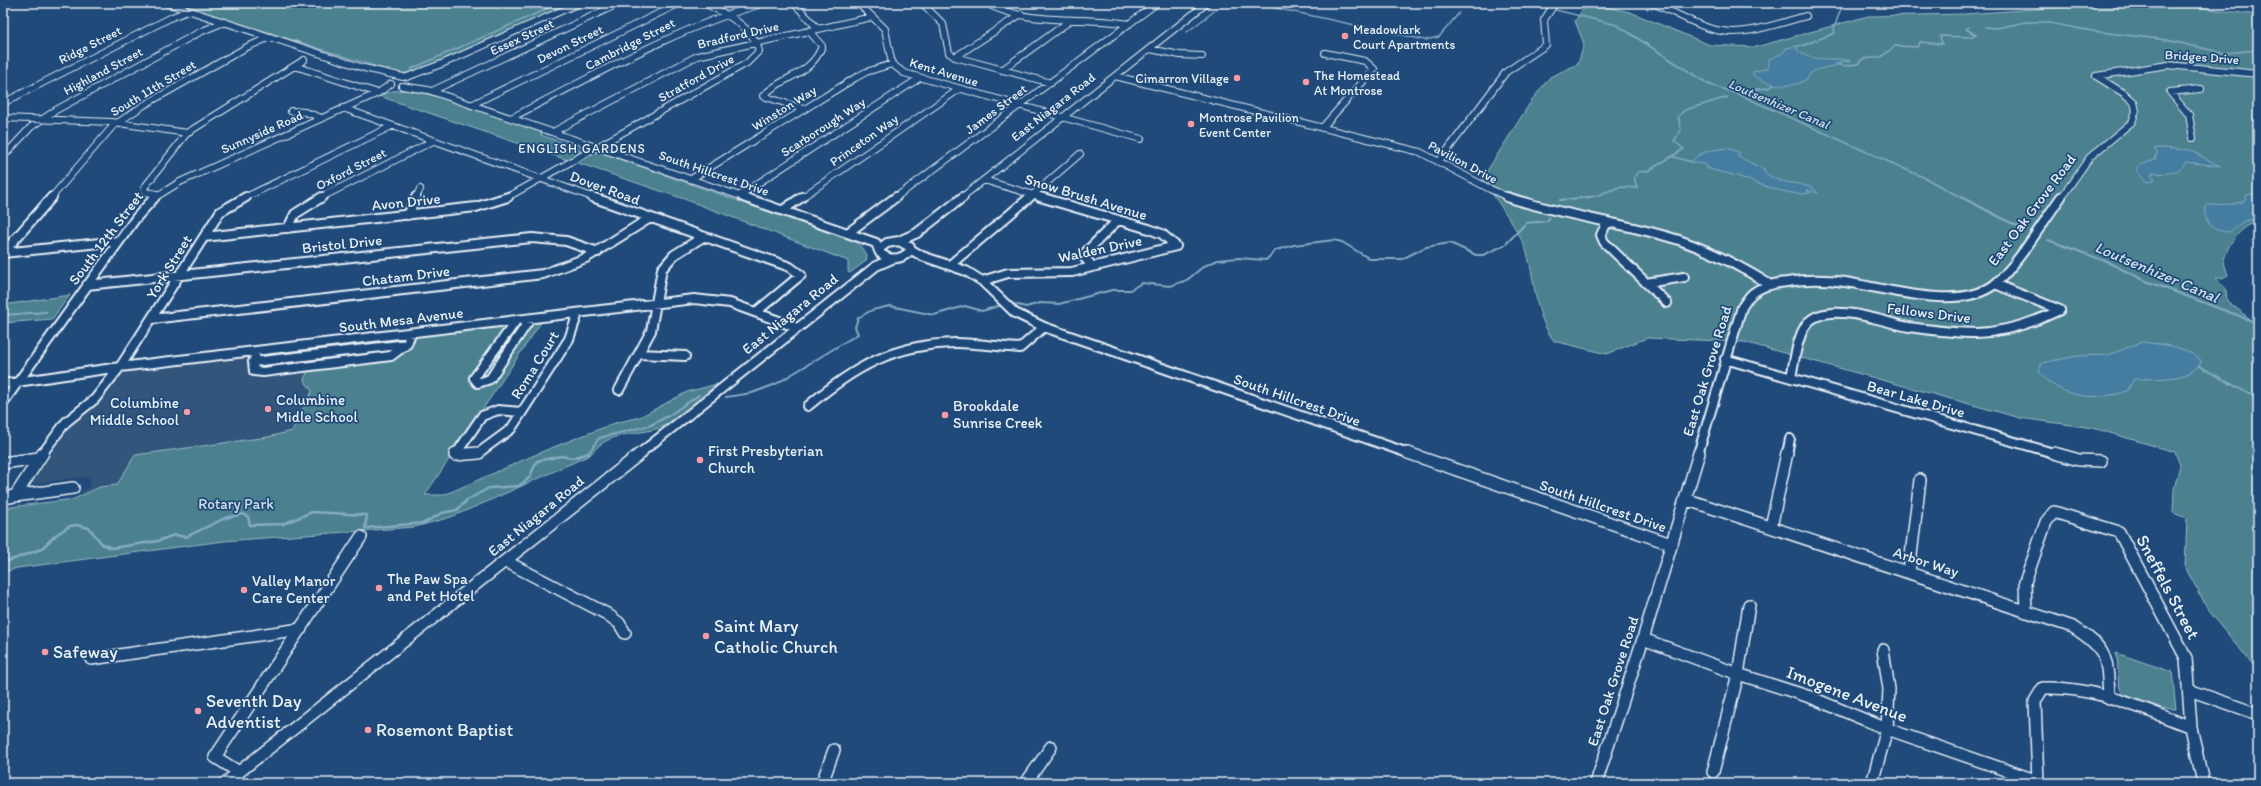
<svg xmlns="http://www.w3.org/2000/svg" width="2261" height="786" viewBox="0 0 2261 786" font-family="Itim,sans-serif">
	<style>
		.built { fill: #33557c }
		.green { fill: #4b818f; stroke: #9ab9c4 }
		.water { fill: #457da0; stroke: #86abc3 }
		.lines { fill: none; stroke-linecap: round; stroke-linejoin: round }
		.stream-far2 { stroke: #86abc3; stroke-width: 1.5 }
		.stream-far1 { stroke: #86abc3; stroke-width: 2 }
		.stream { stroke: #86abc3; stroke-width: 2.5 }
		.minor-far2-casing { stroke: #e8f1f8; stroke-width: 8 }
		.minor-far1-casing { stroke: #e8f1f8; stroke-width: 12 }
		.minor-casing { stroke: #e8f1f8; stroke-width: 14 }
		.minor-far2 { stroke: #1f4a7a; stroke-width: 6 }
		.minor-far1 { stroke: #1f4a7a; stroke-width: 8 }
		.minor { stroke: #1f4a7a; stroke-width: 11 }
		.poi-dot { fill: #ff9aa2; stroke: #1f4a7a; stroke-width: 1.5 }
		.labels { text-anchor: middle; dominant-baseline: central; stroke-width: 3.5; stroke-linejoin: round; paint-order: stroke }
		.far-poi-label { font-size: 13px; fill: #e8f1f8; stroke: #1f4a7a; text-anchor: start }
		.far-street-label { font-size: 13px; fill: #e8f1f8; stroke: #1f4a7a }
		.far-water-label { font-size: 13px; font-style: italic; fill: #d0e0eb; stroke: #1f4a7a }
		.far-neighbourhood-label { font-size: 13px; letter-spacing: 1px; fill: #e8f1f8; stroke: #1f4a7a }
		.street-label { font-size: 15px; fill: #e8f1f8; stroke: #1f4a7a }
		.poi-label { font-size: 15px; fill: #e8f1f8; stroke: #1f4a7a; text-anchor: start }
		.park-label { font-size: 15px; fill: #d0e0e8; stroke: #1f4a7a }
		.water-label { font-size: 16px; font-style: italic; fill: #d0e0eb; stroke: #1f4a7a }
		.near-street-label { font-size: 18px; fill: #e8f1f8; stroke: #1f4a7a }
		.near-poi-label { font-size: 18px; fill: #e8f1f8; stroke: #1f4a7a; text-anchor: start }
	</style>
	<rect width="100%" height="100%" fill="#1f4a7a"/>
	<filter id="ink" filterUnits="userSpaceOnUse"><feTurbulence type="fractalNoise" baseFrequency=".025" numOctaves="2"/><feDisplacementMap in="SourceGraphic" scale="8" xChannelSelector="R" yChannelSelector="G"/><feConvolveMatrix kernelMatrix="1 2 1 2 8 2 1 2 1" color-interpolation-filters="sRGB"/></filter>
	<g filter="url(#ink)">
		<path class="built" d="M504 325 259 464 101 487 74 499 90 485 91 479 82 477 30 484 72 423 108 394 123 372Z"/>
		<path class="green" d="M176 3H572L417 71 400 74Z
			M1587 3 1630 12 1710 45 1756 47 1868 16 1965 14 2120 3H2164L2258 15V221C2241 227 2228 242 2224 260 2224 264 2227 271 2228 275L2222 278H2216L2226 290 2227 301 2258 325V671L2209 611 2185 567 2187 518 2173 513 2174 489 2180 465 2175 452 2093 428 2020 418 1744 342 1647 338 1607 354 1554 341C1534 314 1536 284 1527 253 1521 233 1495 198 1482 179L1532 100 1550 77 1578 64 1584 44 1575 21Z
			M406 90 436 96 542 132 541 135 576 147 582 151 567 160 379 96 392 91Z
			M594 152H599L782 216 786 215 853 237 867 255 866 261 850 273 848 272V261L684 199 575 162Z
			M70 295 52 319 3 323V305Z
			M542 321 425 495H444L546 450 615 423 640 417 687 392 717 384C705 394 674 422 662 427 634 437 610 429 590 455L484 503 451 517 415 527 224 541 17 568 3 573V508L74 499 100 487 117 485 135 455 268 437 292 431 312 391 304 380 308 370 393 359 410 350 417 335Z
			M2116 653 2172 672 2176 709 2162 708 2123 694C2115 684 2120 665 2116 653Z"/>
		<path class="water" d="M1804 45 1797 46V50C1813 64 1833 56 1851 61L1839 62 1840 64C1831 67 1817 68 1811 73 1809 74 1809 77 1808 78 1793 90 1767 86 1753 75V72L1768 68 1769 59 1783 53 1786 48Z
			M1728 148 1740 153 1737 156 1763 169 1764 172C1768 175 1773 178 1778 180 1789 184 1810 183 1818 193L1806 190 1810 193C1789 197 1757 183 1737 176 1728 173 1717 172 1707 168L1706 165 1692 162C1700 150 1714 150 1728 148Z
			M2160 148 2189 150 2220 166 2185 162C2181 174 2164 175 2153 172L2151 176 2155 178 2153 181 2146 182 2137 171 2140 165 2155 160 2157 153 2154 149Z
			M2258 192V211L2254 212 2252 216 2255 219 2244 221 2230 232C2214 231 2204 226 2205 208L2208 205 2233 204 2244 201 2247 195Z
			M2142 342C2165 345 2180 345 2200 359L2201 363C2188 382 2155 378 2134 379L2127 391C2098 401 2058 399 2039 371L2042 363 2077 356 2108 355Z"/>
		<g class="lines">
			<path class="stream-far2" d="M1052 3 1077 6 1113 3
				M1252 3 1425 40 1439 37 1459 13
				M1527 3 1617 25 1708 84 1740 95 1925 178 1962 198
				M1985 27 1997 28 2026 22H2044L2092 31 2167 40 2224 53 2258 50
				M1187 32 1225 3
				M1804 45 1835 33 1834 28 1843 3
				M1836 64 1844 66 1858 64 1862 59 1881 57 1895 46 1917 47 1920 42 1942 44 1940 36 1970 37 1976 35 1966 29 1969 27
				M411 69 560 3
				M1748 90 1768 88 1774 85
				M1674 157 1692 162
				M1581 198 1596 196 1619 187 1637 188 1634 177 1638 172 1648 171 1684 149 1674 141 1681 130 1678 116 1685 110 1728 97"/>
			<path class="stream-far1" d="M1961 197 2023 229
				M1560 200 1590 197
				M2048 240 2105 261 2146 281 2258 323
				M1010 303 1026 307 1040 303 1059 304 1112 290H1130L1142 283 1170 286 1187 280 1204 266 1218 260 1238 258 1266 260 1276 250 1294 245 1334 240 1342 242 1370 259H1402L1426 247 1450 243 1476 255H1483L1505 245 1526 223 1548 221 1549 218
				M3 315 46 312
				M2199 366 2258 399
				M726 397 752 393 776 384 858 334 855 327 858 318 872 310 890 306 934 315 965 306 982 311 1002 305
				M588 454 599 438 651 425 668 416 699 395"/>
			<path class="stream" d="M3 563 41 549 57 534 70 526 77 525 89 528 102 544 112 548 158 541 174 535 186 537 225 518 243 514 248 517 250 525 283 524 312 512 367 515 365 528 424 523 442 513 457 510 467 500 489 488 519 486 529 478 537 461 561 456 572 458 589 453"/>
			<g class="minor-far2-casing">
				<path id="minor-far2" d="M166 3 364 68 403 77
					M794 3 818 29
					M858 3 885 29 892 64 904 73 1141 139
					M922 3 943 24 949 53 955 57 1051 83
					M986 3C1028 26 1083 16 1129 24
					M1651 3C1673 10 1693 25 1716 30 1745 37 1778 23 1806 16
					M2249 3 2258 6
					M1150 49 1180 55 1202 56
					M955 57 1021 14
					M295 66 378 93
					M1002 70 1071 20
					M1115 76 1420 152 1490 189 1510 198
					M2096 76 2168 65 2258 74
					M407 77 444 63 579 3
					M402 86 428 90 746 198
					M432 91 620 3
					M3 103 172 17 188 11
					M471 105 680 3
					M343 108 595 198
					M804 109 763 96C783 75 811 76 822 46L809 31
					M291 111 305 112 322 118
					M3 118 112 122 187 133
					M511 118C594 76 675 28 765 3
					M1322 128 1374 69 1365 61 1325 53
					M553 132 697 56 872 17
					M2193 138 2189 115 2170 92 2201 89
					M3 157 31 127 56 110 200 32 224 22
					M1440 160 1506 72 1546 45 1544 20 1555 3
					M691 179 855 78 866 72 892 64
					M984 180 1044 198
					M157 194 146 192 144 188 187 133 304 60
					M740 195 918 79
					M51 198 113 126 144 105 247 47 270 37
					M154 198 180 182 378 93 391 84
					M244 198 392 126
					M320 198 433 141
					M416 198 420 189
					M506 198 747 63 759 51C754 27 724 13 704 3
					M801 198 958 90
					M895 198 1157 3
					M961 198 1207 3
					M1029 198 1080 154
					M2061 198 2090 157 2132 122 2136 111 2134 102 2125 94 2096 76"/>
			</g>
			<g class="minor-far1-casing">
				<path id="minor-far1" d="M592 197 790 267 801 275 756 312
					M743 197 876 243 879 251
					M1040 197 1149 229 1162 234 1176 246
					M1507 197C1563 216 1623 222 1679 240 1711 251 1740 266 1769 284
					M783 210 802 197
					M408 215 416 197
					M1607 222 1601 235 1604 242 1667 303
					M288 228 295 214 322 197
					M849 232 896 197
					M204 237 476 207 508 197
					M899 241 917 233 963 197
					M899 241 910 247V251C901 260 890 261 880 253V248L887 243Z
					M910 249 922 256 966 271 982 281 1015 313 1044 327 1411 454
					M3 253 52 197
					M3 253 119 241
					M950 265 1030 197
					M1092 266 1085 258 1086 252 1118 220
					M982 281 1008 273 1072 272 1176 246
					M1646 283 1684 277
					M87 285 532 238 566 241 598 252
					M152 319 543 274 586 258 650 218
					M516 321 474 378 478 383 490 379 530 319
					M257 351 253 362 407 344 411 333
					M639 354 685 356
					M1725 359 2057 454
					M253 362 254 371 263 372 391 356 407 344
					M1791 378C1794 363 1798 327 1812 319 1836 303 1883 322 1909 327 1931 330 1954 333 1976 333 2006 332 2033 323 2060 310L1995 284
					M3 384 120 367 694 299 730 303 798 328
					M619 390 651 331 662 269 674 255 703 237
					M3 403 136 218 155 197
					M808 406C854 367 894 344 956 343 977 343 999 347 1020 348L1044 327
					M522 412 569 339 578 313
					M42 454 66 422 95 399 120 367 220 212 246 197
					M456 454 482 416 498 410 522 412
					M477 454 511 429 522 412
					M639 454 876 266 892 259
					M1698 454 1742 307C1745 303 1749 296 1753 293 1763 285 1775 283 1787 282 1806 279 1825 279 1845 282 1885 288 1960 312 1995 284 2017 266 2044 220 2061 197
					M1787 454 1790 439"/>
			</g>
			<g class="minor-casing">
				<path id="minor" d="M456 453 455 455 479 453
					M1408 453 1671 544
					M2054 453 2079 460 2101 461
					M3 463 39 458
					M15 496 73 488
					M3 498 15 496 43 453
					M1685 499 2073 627C2109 650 2107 658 2109 698
					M1771 527 1787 453
					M505 561 607 614 619 623 625 633
					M1909 572 1920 480
					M2026 612 2025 582 2046 522 2054 512 2119 532 2186 658 2191 727 2203 783
					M1643 639 1738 674 1810 697 1887 729 2038 781
					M91 659 301 629
					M2189 690 2258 714
					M239 772 215 757 361 537
					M1713 772 1738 674 1749 605
					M225 783 641 453
					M822 783 834 750
					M1026 783 1051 747
					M1596 783 1643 639 1699 453
					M1872 783 1887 729 1889 689 1883 650
					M2038 783 2035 701 2043 688C2095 686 2143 709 2191 727"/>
			</g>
			<use href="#minor-far2" class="minor-far2"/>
			<use href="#minor-far1" class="minor-far1"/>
			<use href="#minor" class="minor"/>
		</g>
	</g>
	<g class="poi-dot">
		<circle cx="1345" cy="36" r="4"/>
		<circle cx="1237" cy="78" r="4"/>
		<circle cx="1306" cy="82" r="4"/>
		<circle cx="1191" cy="124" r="4"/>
		<circle cx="268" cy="409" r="4"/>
		<circle cx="187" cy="412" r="4"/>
		<circle cx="945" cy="415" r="4"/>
		<circle cx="700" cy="460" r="4"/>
		<circle cx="379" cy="588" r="4"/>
		<circle cx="244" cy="590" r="4"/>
		<circle cx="706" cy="636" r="4"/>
		<circle cx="45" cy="652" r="4"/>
		<circle cx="198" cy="711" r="4"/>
		<circle cx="368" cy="730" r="4"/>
	</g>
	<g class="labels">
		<g class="far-poi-label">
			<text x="1353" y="29">Meadowlark<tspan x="1353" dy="15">Court Apartments</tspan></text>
			<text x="1314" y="75">The Homestead<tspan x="1314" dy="15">At Montrose</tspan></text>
			<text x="1229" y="78" text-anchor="end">Cimarron Village</text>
			<text x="1199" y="117">Montrose Pavilion<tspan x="1199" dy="15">Event Center</tspan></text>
		</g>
		<g class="far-street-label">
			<text transform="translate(738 35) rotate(-13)">Bradford Drive</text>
			<text transform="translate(522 37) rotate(-25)">Essex Street</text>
			<text transform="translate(570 44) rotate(-26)">Devon Street</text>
			<text transform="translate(630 44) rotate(-27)">Cambridge Street</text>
			<text transform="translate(90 45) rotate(-27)">Ridge Street</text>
			<text transform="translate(2202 57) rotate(4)">Bridges Drive</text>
			<text transform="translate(103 71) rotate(-28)">Highland Street</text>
			<text transform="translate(944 72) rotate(17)">Kent Avenue</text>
			<text transform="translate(696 78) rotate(-29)">Stratford Drive</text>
			<text transform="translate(153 88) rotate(-31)">South 11th Street</text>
			<text transform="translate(1053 107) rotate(-38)">East Niagara Road</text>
			<text transform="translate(784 108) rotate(-32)">Winston Way</text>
			<text transform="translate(996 109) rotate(-37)">James Street</text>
			<text transform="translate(823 127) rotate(-33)">Scarborough Way</text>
			<text transform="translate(262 132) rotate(-24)">Sunnyside Road</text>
			<text transform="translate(864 140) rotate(-35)">Princeton Way</text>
			<text transform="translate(1463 162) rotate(28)">Pavilion Drive</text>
			<text transform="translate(351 169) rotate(-27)">Oxford Street</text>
			<text transform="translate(714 173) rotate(19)">South Hillcrest Drive</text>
		</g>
		<g class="far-water-label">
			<text transform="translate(1779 104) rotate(23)">Loutsenhizer Canal</text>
		</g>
		<g class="far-neighbourhood-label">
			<text x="582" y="148">ENGLISH GARDENS</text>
		</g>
		<g class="street-label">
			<text transform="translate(605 188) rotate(20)">Dover Road</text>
			<text transform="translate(1086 197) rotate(17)">Snow Brush Avenue</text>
			<text transform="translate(406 202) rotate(-6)">Avon Drive</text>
			<text transform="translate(2032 210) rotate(-53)">East Oak Grove Road</text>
			<text transform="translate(106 238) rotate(-53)">South 12th Street</text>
			<text transform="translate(342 244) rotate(-6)">Bristol Drive</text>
			<text transform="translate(1100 249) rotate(-12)">Walden Drive</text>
			<text transform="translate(169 267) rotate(-58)">York Street</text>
			<text transform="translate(406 276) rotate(-7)">Chatam Drive</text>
			<text transform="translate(1929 313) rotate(7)">Fellows Drive</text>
			<text transform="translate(790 314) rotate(-39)">East Niagara Road</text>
			<text transform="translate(401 320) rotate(-7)">South Mesa Avenue</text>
			<text transform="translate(535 365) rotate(-58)">Roma Court</text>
			<text transform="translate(1707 371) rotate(-73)">East Oak Grove Road</text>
			<text transform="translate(1916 399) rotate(16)">Bear Lake Drive</text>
			<text transform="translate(1297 400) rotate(19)">South Hillcrest Drive</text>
			<text transform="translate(1603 506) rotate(19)">South Hillcrest Drive</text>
			<text transform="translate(536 516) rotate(-39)">East Niagara Road</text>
			<text transform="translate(1926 562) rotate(18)">Arbor Way</text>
			<text transform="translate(1613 681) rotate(-72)">East Oak Grove Road</text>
		</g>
		<g class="poi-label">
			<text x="276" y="400">Columbine<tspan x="276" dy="17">Midle School</tspan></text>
			<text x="179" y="403" text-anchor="end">Columbine<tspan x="179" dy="17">Middle School</tspan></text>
			<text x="953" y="406">Brookdale<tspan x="953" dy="17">Sunrise Creek</tspan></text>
			<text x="708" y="451">First Presbyterian<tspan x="708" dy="17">Church</tspan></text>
			<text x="387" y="579">The Paw Spa<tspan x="387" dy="17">and Pet Hotel</tspan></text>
			<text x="252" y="581">Valley Manor<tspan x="252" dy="17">Care Center</tspan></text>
		</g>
		<g class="park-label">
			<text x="236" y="504">Rotary Park</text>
		</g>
		<g class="water-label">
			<text transform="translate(2157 272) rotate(23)">Loutsenhizer Canal</text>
		</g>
		<g class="near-street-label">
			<text transform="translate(2168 587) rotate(62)">Sneffels Street</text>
			<text transform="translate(1847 694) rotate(21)">Imogene Avenue</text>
		</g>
		<g class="near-poi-label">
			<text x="714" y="626">Saint Mary<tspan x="714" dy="21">Catholic Church</tspan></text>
			<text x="53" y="652">Safeway</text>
			<text x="206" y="701">Seventh Day<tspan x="206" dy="21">Adventist</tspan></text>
			<text x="376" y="730">Rosemont Baptist</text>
		</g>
	</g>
	<rect width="2261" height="786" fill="none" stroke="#1f4a7a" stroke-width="16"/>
	<rect x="8" y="8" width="2245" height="770" fill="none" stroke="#e8f1f8" stroke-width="1.5" filter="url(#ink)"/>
</svg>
